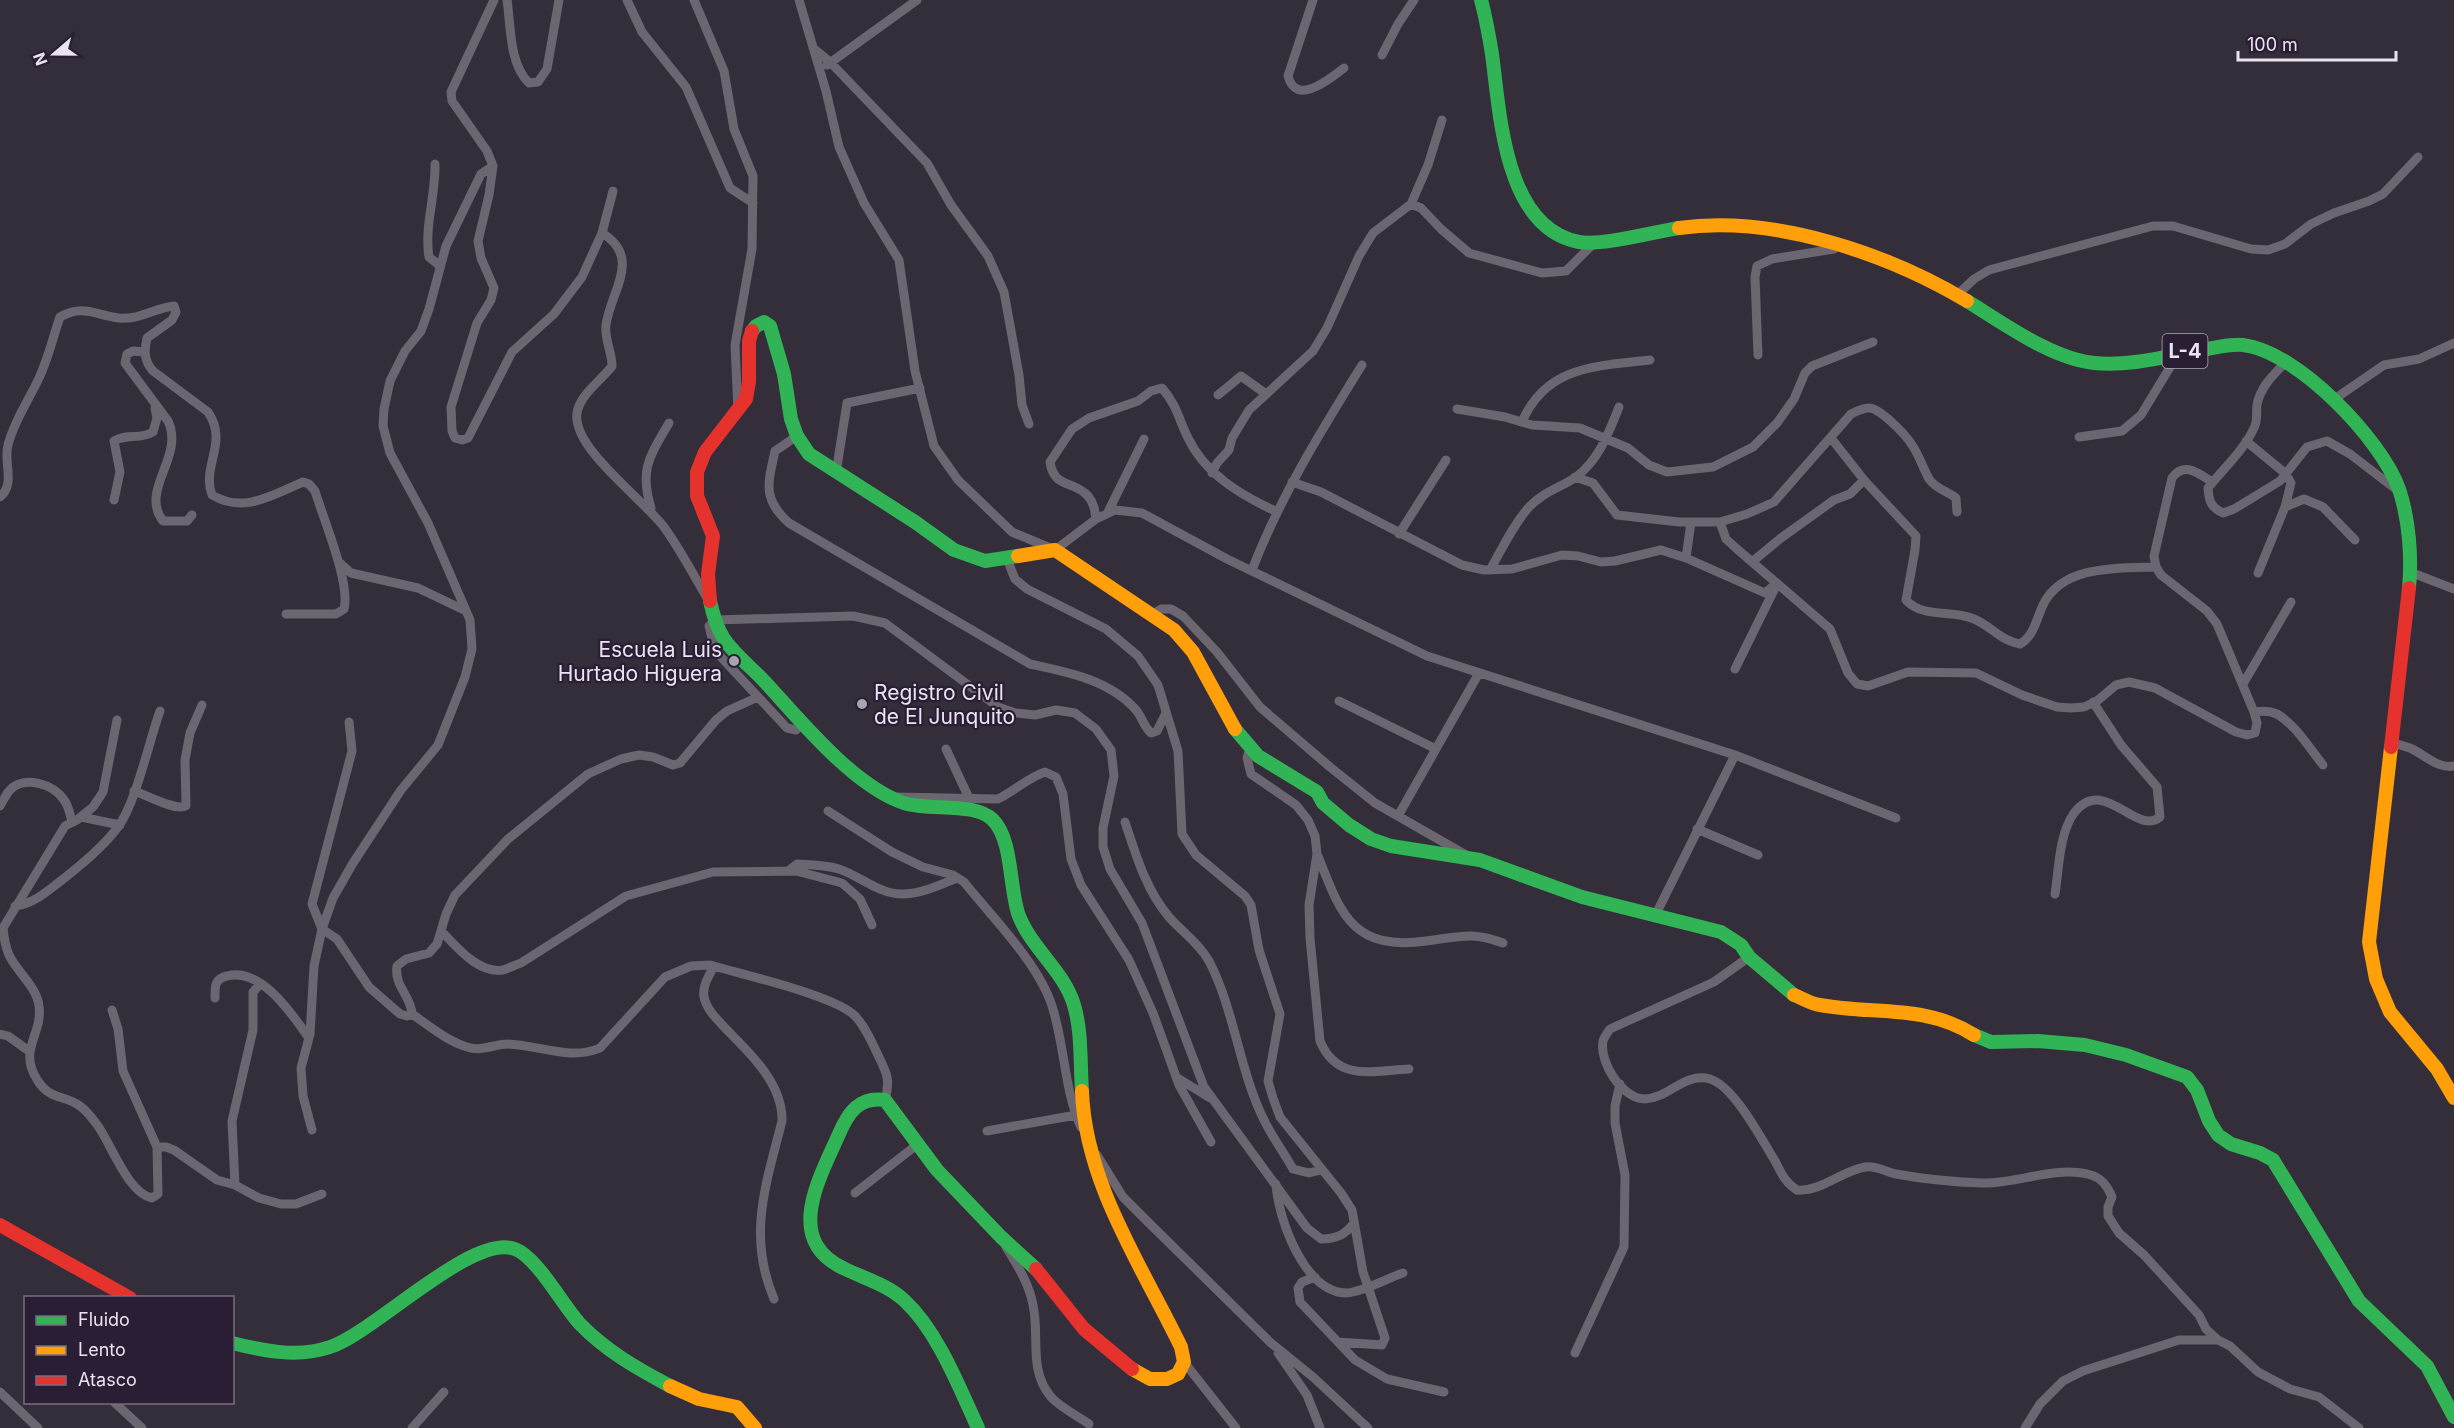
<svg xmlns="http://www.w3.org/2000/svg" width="2454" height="1428" viewBox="0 0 2454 1428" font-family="Inter,sans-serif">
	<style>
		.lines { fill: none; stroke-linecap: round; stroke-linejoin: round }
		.street { stroke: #6b666f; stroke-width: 9 }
		.fast { stroke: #30b455; stroke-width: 14 }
		.slow { stroke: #ff9f0a; stroke-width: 14 }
		.jam { stroke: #e5322d; stroke-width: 14 }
		.poi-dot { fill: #aaa3b2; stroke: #2a1e34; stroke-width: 2 }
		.labels { text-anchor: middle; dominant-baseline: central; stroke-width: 4.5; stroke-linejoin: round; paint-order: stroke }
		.shield { fill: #2a1e34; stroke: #b0a8b9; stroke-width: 1.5 }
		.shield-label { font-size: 20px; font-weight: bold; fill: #eae3f2 }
		.poi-label { font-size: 21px; fill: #eae3f2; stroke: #2a1e34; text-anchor: end }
	</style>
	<rect width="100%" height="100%" fill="#342d3a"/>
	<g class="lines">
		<path class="street" d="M494 0 451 92 452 101 487 151 493 166 489 195 478 241 481 258 494 288 491 300 477 323 451 407 452 431 455 438 462 440 468 438 512 352 554 314 582 277 602 233 613 191
			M507 0C511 26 509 64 529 83L538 82 547 69 559 0
			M627 0 642 32 686 87 730 188 753 203
			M694 0 724 71 734 129 753 176 752 249 735 345 738 412
			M799 0 826 91 839 147 864 203 899 260 915 371 934 446 958 480 1012 532 1055 550 1096 519 1115 510 1142 513 1227 559 1427 656 1735 755 1896 818
			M1313 0 1288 76C1296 107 1330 79 1344 68
			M813 48 830 62 927 163 951 205 988 256 1004 292 1019 375 1022 405 1029 424
			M1382 55 1398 24 1414 0
			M827 65 917 0
			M435 164C436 195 424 226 429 257L440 266
			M1411 204 1421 208 1441 229 1469 253 1542 273 1566 271 1595 242
			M602 233C643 258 610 292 606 325 604 338 612 352 612 366 601 381 580 394 577 413 572 448 642 498 664 527 680 549 693 574 707 598
			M1956 296 1974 279 1989 270 2153 226H2173L2251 249 2268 250 2285 244 2311 224 2334 213 2369 201 2383 194 2418 157
			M144 352 133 351 127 354 125 363 168 421C185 457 139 490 163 521H187L192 515
			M1758 355 1755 277 1757 266 1772 259 1834 249
			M2286 362C2274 374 2260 387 2257 405 2256 413 2258 421 2254 428 2244 450 2223 469 2208 488 2209 502 2211 507 2223 513L2234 509 2280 481 2307 447 2327 441 2350 454 2397 490
			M1218 395 1241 376 1266 394
			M2333 400 2384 365 2419 359 2454 343
			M1457 409 1505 417 1532 425 1580 428 1628 448 1649 465 1667 472 1713 467 1753 447 1777 423 1794 399 1805 373 1812 366 1873 342
			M1522 422C1546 366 1596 366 1650 360
			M797 436 775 451C768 483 762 499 789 523L1030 664C1067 672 1110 680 1136 710 1142 717 1144 727 1151 733L1157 731 1166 713
			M2079 437 2122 431 2141 415 2178 354
			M1831 438 1864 480 1916 536 1915 550 1906 600C1923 619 1953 609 1974 619 1991 626 2001 641 2020 644 2034 636 2036 620 2043 605 2062 565 2118 568 2156 567
			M2246 441 2286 474 2291 483 2285 507 2258 573
			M836 473 847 403 920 388
			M1212 473 1217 463 1229 450 1232 438 1249 410 1313 351 1327 328 1359 256 1373 233 1411 204 1428 165 1442 120
			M1575 477 1593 483 1617 515 1679 522H1720L1747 514 1774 502 1851 414C1857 411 1863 408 1869 408 1880 408 1906 435 1912 445 1919 455 1923 468 1929 479 1936 489 1947 491 1956 498L1957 512
			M1292 482 1321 492 1462 565 1484 570 1512 569 1562 555 1578 556 1601 562 1615 561 1661 550 1686 558 1765 593 1777 583
			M0 497C16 484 3 462 8 445 14 421 29 400 39 378 48 359 53 337 60 317 83 304 95 315 119 318 139 320 155 308 174 306L176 312 172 320 147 338C144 351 144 361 153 371L208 412C229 443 201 466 212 495 244 514 272 495 303 482L309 484 315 491C323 518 351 584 344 609L336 614H286
			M114 500 120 472 114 441C126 433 140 440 153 432L157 418 155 408
			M2285 507 2304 499 2323 507 2355 540
			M651 508C639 469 650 456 669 423
			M1107 514 1144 439
			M1096 519C1095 511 1094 503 1088 496 1074 480 1054 489 1050 462L1072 429 1089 418 1138 401 1151 391 1162 388C1178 407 1178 418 1188 438 1206 475 1241 495 1277 512
			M1720 522 1726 539 1737 549 1830 629 1848 673 1857 684 1868 686 1908 672 1976 673 2022 695 2057 707 2071 708 2084 707 2097 701 2116 685 2129 682 2155 688 2236 732 2247 735 2255 733 2257 723 2254 712 2217 624 2207 611 2161 575 2156 567 2154 556 2172 478C2184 461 2198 473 2212 482
			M1399 534 1446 460
			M1686 558 1691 522
			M1007 559 1015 579 1027 589 1106 629 1138 656 1158 685 1178 751 1182 834 1196 855 1245 896 1251 905 1259 950 1280 1014 1268 1081 1273 1098 1280 1117 1341 1193 1352 1210 1363 1272 1385 1338 1382 1345 1338 1342
			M1752 562 1781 538 1834 500 1850 494 1864 480
			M340 563 351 573 418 588 466 611
			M1252 570C1280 497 1321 431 1362 365
			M1490 570C1502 549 1513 525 1529 507 1543 492 1560 488 1576 477 1599 460 1609 432 1619 407
			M2410 572 2454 589
			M1153 614 1161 609H1171L1183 616 1217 652 1260 707 1330 767 1375 803 1466 855
			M1735 669 1775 588
			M2243 684 2291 602
			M1339 701 1436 749
			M2254 712C2261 711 2270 711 2277 714 2296 725 2310 749 2323 765
			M349 722 352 751 312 904 322 929 337 939 369 987 400 1014 407 1016 412 1014C428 1025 447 1041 467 1047 481 1052 495 1044 508 1044 538 1045 571 1061 600 1048L665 977 691 966 710 965C740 974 838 996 856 1017 865 1027 871 1040 877 1053 886 1072 891 1078 885 1100
			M804 722 796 730 787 728 720 656 713 643 709 626 716 620 853 616 885 623 998 707 1015 713 1035 715 1056 710 1075 713 1096 729 1111 750 1114 776 1103 828V847L1110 869 1142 923 1204 1087 1307 1228 1321 1239C1336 1239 1345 1235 1354 1223
			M2391 743C2397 744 2404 746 2410 748 2424 754 2437 769 2454 766
			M1250 748 1247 758 1251 774 1296 805 1308 820 1315 836 1317 854 1309 905 1310 938 1320 1041C1337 1082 1373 1071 1409 1069
			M946 749 969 798
			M134 791C146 795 175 811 186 806L185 760 190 733 202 705
			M897 797 998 799C1015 791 1027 778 1045 772L1056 777 1063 794 1071 859 1081 885 1129 960 1153 1013 1179 1085 1211 1142
			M0 806C3 801 6 794 10 790 24 775 54 784 64 800 69 806 70 815 72 822
			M828 811 892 852 923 867 953 875 964 882C992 917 1039 964 1052 1006 1065 1046 1064 1090 1081 1127
			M1398 816 1479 673
			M81 817 120 825
			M1125 822C1136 855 1146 890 1169 917 1182 932 1199 943 1209 961 1235 1011 1239 1071 1265 1122 1273 1138 1284 1153 1293 1169L1309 1173 1321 1170
			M1697 829 1758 855
			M1318 856C1341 915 1353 951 1426 941 1459 937 1471 931 1503 943
			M788 871 797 864C811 865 826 865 839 869 860 876 880 895 904 894 923 893 940 885 957 878
			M2055 894C2059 869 2059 834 2074 813 2104 774 2136 837 2160 817L2157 787 2121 745 2093 702
			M15 906C34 904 47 891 62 880 82 864 102 848 118 827 136 803 149 741 160 711
			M1656 914 1735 755
			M441 931C457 947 478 974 503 970 509 968 515 965 521 963L626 896 713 872 796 871 842 883 860 899 872 925
			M1749 957 1714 982 1610 1029C1608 1032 1604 1037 1603 1041 1599 1062 1622 1099 1645 1099 1669 1098 1684 1072 1710 1079 1734 1086 1762 1140 1775 1161 1781 1172 1785 1183 1797 1190 1821 1192 1841 1171 1865 1167 1876 1165 1886 1172 1896 1174 1923 1179 1954 1182 1982 1183 2018 1184 2055 1165 2091 1175 2102 1178 2108 1187 2112 1197L2108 1207V1216L2119 1233 2144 1255 2199 1315 2206 1329 2218 1340 2230 1346 2258 1372 2290 1389 2319 1397 2359 1428
			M714 966C709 976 702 986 704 997 707 1011 719 1021 728 1031 752 1055 783 1085 782 1121 766 1185 747 1235 774 1299
			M215 998C215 987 214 979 227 976 261 967 292 1014 309 1038
			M112 1010 118 1029 123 1071 157 1147 158 1194 152 1198C128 1193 112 1146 98 1126 93 1119 87 1111 80 1106 65 1095 50 1100 38 1081 17 1050 43 1035 39 1006 37 987 17 972 9 955 5 946 4 938 3 928L65 826 77 820 93 807 103 792 117 720
			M412 1014C411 995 394 987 397 966L406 959 429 953 437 944 446 914 455 895 508 839 588 774 621 759 639 755 653 757 673 765 680 763 716 720 727 711 758 697
			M0 1034 8 1036 29 1051
			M1176 1077 1210 1098
			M312 1130 303 1096 301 1068 310 1034 314 966 322 929 333 898 353 863 401 790 438 745 465 677 472 649 470 620 428 523 390 453 383 426 384 409 390 381 405 351 421 331 429 309 446 246 481 174 493 166
			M987 1131 1076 1115
			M157 1147H166L174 1150 217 1180 235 1185 259 1198 281 1204H296L322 1194
			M1097 1155 1123 1197 1148 1222 1271 1343 1313 1377 1368 1428
			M1276 1184C1278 1218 1304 1292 1346 1293 1360 1293 1388 1278 1403 1273
			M235 1185 232 1121 253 1030V992L260 984
			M855 1193 918 1144
			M1006 1247C1017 1265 1029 1283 1033 1305 1040 1336 1028 1370 1051 1397 1061 1408 1078 1416 1089 1424
			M1315 1277 1302 1282 1298 1288 1300 1302 1355 1360 1387 1379 1444 1392
			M1278 1353 1307 1395 1320 1428
			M1575 1353 1624 1247 1625 1175 1615 1123V1106L1620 1084
			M1184 1362 1236 1428
			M0 1392 38 1428
			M114 1402 142 1428
			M412 1428 444 1392
			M2025 1428 2040 1404 2063 1381 2083 1371 2179 1340H2218"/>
		<path class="fast" d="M1481 0C1486 18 1489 36 1492 54 1500 113 1504 228 1579 242 1603 246 1653 232 1679 228
			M1967 301C2003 323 2052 359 2094 363 2131 367 2170 355 2207 349 2218 347 2231 344 2243 345 2297 351 2381 439 2399 489 2409 519 2412 557 2409 588
			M752 331 756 326 764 322 770 326 784 374 791 419 797 436 809 454 915 522 954 550 985 561 1018 556
			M710 601C713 615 717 628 724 639 735 655 752 668 765 682 801 721 851 783 901 802 927 812 974 801 993 820 1013 840 1009 889 1019 916 1032 949 1064 971 1074 1005 1082 1032 1080 1062 1082 1091
			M1235 729 1258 756 1317 792 1323 803 1349 825 1371 839 1391 846 1480 860 1582 897 1721 932 1741 945 1749 957 1794 995
			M1974 1035 1991 1042 2038 1041 2085 1045 2126 1055 2187 1077 2197 1090 2209 1121 2218 1135 2231 1144 2260 1153 2273 1160 2359 1301 2427 1366 2454 1417
			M232 1343C264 1351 298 1358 330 1347 375 1332 472 1233 515 1249 538 1258 563 1306 580 1324 606 1351 638 1369 670 1386
			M978 1428C959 1387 938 1332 905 1301 888 1285 866 1279 845 1269 783 1241 819 1179 839 1134 848 1113 859 1096 885 1100L937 1170 1001 1237 1036 1269"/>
		<path class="slow" d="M1679 228C1775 215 1886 253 1967 301
			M1018 556 1055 550 1174 630 1193 652 1235 729
			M2391 747 2369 942 2376 979 2390 1012 2437 1069 2454 1098
			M1794 995C1802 998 1811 1004 1820 1005 1874 1015 1925 1004 1974 1035
			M1082 1091C1085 1183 1142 1266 1181 1347L1184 1362 1178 1374 1167 1379H1150L1132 1369
			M670 1386 699 1399 737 1407 755 1428"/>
		<path class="jam" d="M710 601 708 574 713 536 697 496V472L705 452 746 399 749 382V341L752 331
			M2391 747 2409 588
			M0 1225 130 1298
			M1036 1269 1084 1329 1132 1369"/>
	</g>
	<g class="poi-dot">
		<circle cx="734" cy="661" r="6"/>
		<circle cx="862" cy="704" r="6"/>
	</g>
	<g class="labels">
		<rect class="shield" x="2162.5" y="334" width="45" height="34" rx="4.5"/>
		<g class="shield-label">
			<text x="2185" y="351">L-4</text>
		</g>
		<g class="poi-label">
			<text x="722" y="649">Escuela Luis<tspan x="722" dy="24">Hurtado Higuera</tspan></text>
			<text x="874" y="692" text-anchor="start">Registro Civil<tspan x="874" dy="24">de El Junquito</tspan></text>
		</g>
	</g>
	<rect x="24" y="1296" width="210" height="108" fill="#2a1e34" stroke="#776d80" stroke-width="1.5"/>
	<rect x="36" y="1316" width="30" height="9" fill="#30b455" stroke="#776d80" stroke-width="1.5"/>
	<text x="78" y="1326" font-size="18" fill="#eae3f2">Fluido</text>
	<rect x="36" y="1346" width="30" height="9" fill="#ff9f0a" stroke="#776d80" stroke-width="1.5"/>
	<text x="78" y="1356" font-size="18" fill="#eae3f2">Lento</text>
	<rect x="36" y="1376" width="30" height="9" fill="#e5322d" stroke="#776d80" stroke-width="1.5"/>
	<text x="78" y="1386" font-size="18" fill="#eae3f2">Atasco</text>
	<g transform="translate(54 54) rotate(250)" stroke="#2a1e34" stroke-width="4.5" paint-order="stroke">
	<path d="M0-4.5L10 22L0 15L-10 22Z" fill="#eae3f2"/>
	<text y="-9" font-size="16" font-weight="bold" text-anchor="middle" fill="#eae3f2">N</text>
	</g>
	<path d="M2238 51v9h158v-9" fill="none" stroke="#eae3f2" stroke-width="3"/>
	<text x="2247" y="51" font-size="18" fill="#eae3f2" stroke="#2a1e34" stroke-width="4.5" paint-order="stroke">100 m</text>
</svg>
